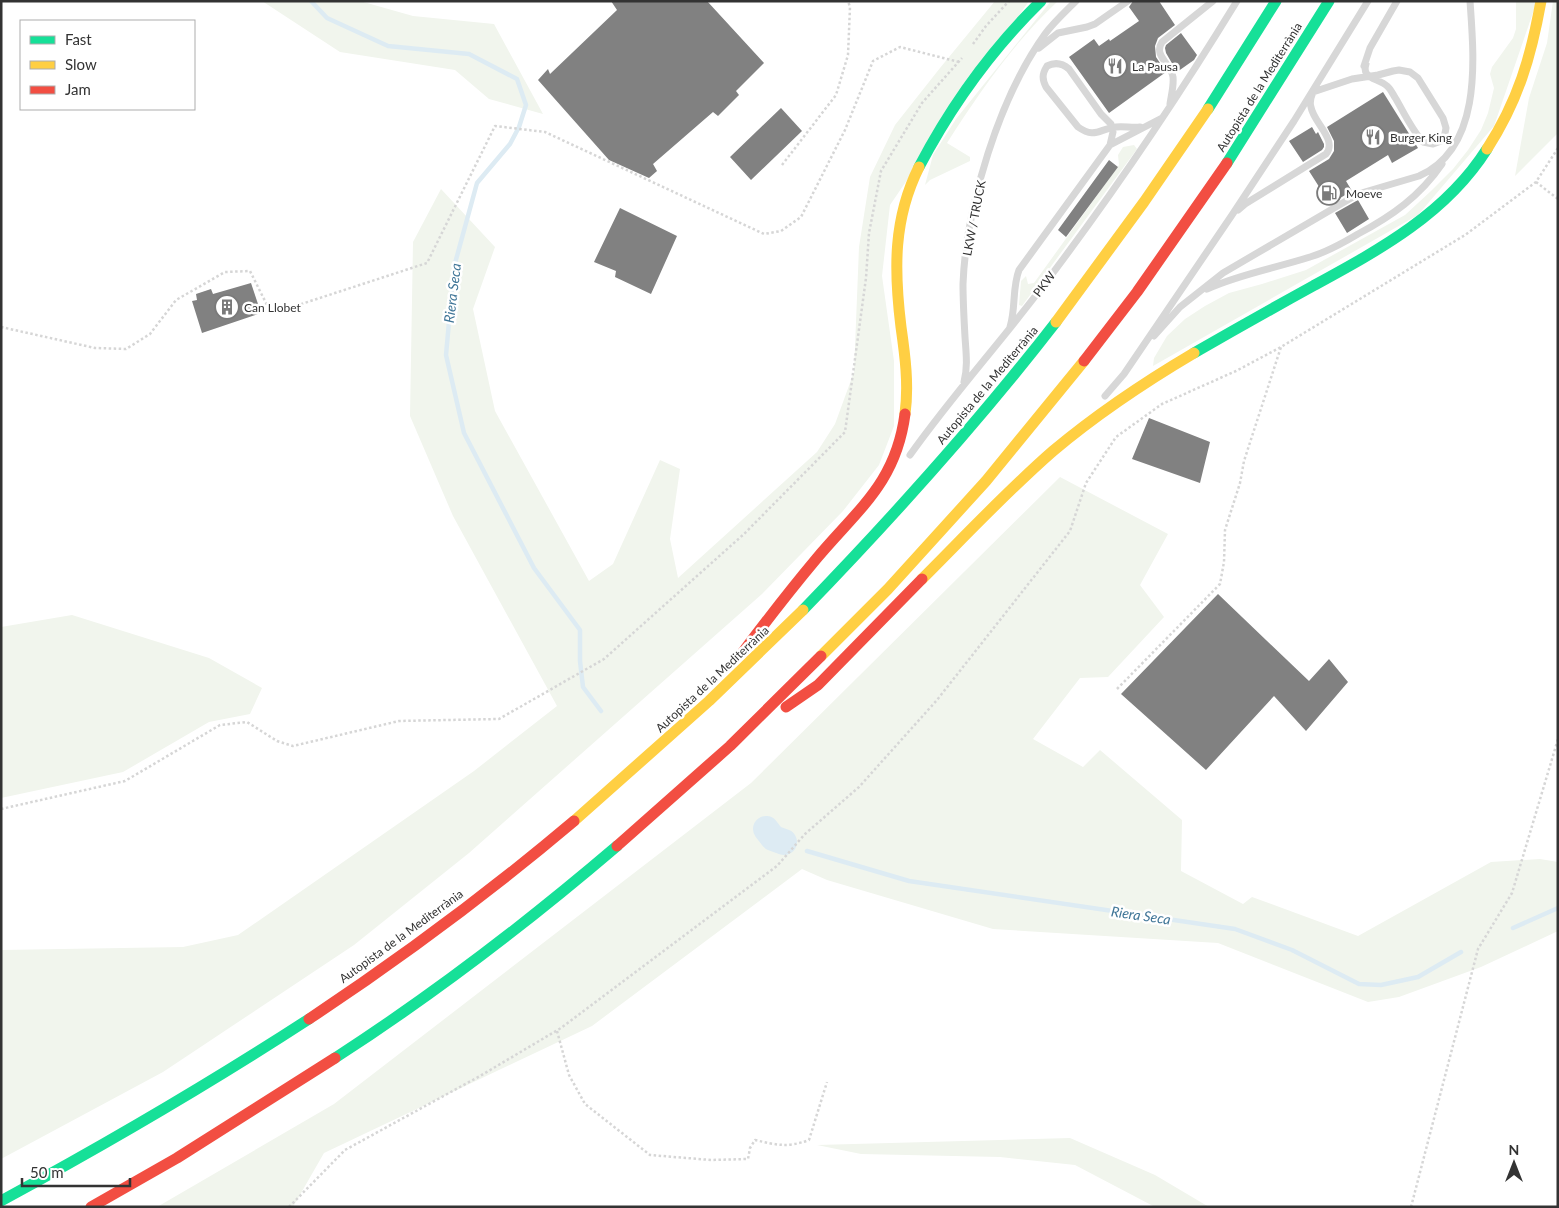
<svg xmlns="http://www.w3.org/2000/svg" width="1559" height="1208" viewBox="0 0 1559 1208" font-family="Lato,sans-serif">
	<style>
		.green { fill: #f1f5ed }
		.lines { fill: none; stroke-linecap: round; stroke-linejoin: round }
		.stream { stroke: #ddebf3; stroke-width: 4.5 }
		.river { stroke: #ddebf3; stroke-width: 26 }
		.building { fill: #818181 }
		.path { stroke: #d6d6d6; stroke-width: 2.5; stroke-dasharray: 2.5 2.5; stroke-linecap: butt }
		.lane { stroke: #d7d7d7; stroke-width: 7 }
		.fast { stroke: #16e098; stroke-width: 11 }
		.slow { stroke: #ffcf43; stroke-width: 11 }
		.jam { stroke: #f24e42; stroke-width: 11 }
		.labels { text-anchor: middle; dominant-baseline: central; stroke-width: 5; stroke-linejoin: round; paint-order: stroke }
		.poi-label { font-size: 12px; fill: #333; stroke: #fff; text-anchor: start }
		.street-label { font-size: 12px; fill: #333; stroke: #fff }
		.water-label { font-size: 14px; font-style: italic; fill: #3f7597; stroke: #fff }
	</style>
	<rect width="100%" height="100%" fill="#fff"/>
	<path class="green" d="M262 1H360L413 16 494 24 543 114 489 99 455 70 340 52Z
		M995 1H1029L890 205 882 276 894 361V426L879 465 843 511 762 594 469 853 354 945 163 1072 1 1159V950L183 947 238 935 474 771 557 706 453 516 410 416 413 242 441 189 495 247 473 309 495 411 589 581 613 564 660 460 680 469 670 539 678 578 817 452 835 424 854 372 859 247 870 177 895 125 940 68Z
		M1051 1H1058C1014 42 979 93 947 143L970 157V161L930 180 925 185 933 155 956 119Z
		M1516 1H1537L1494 126 1418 215 1153 366 1154 358 1167 336 1185 319 1205 306 1229 293 1262 284 1306 270 1405 215 1431 191 1453 169 1468 150 1481 130 1488 113 1494 88 1490 74 1492 67 1513 38 1516 29Z
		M1553 1H1558V133L1515 176 1529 98 1547 43Z
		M1134 145 1137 149 1022 306 1019 305 1021 281 1026 276 1028 284 1034 283 1119 165 1118 155 1123 147Z
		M1060 477 1168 534 1140 585 1164 617 1108 677 1080 678 1033 739 1083 767 1100 750 1182 820 1181 871 1243 904 1252 897 1358 936 1491 862 1540 859 1558 862V931L1481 967 1399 997 1368 1002 1218 943 993 929 827 880 802 869 592 1026 324 1153 293 1207H157L334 1104 751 783Z
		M72 615 209 658 262 688 250 714 209 722 123 772 1 798V627Z
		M1070 1138 1155 1175 1209 1207H1155L1075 1165 1000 1157 861 1154 817 1145Z"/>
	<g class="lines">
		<path class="stream" d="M311 1 327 18 388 46 469 54 517 79 526 105 519 127 510 144 477 183 454 267 446 355 464 433 534 568 580 630V661L583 687 601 711
			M807 851 909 881 1235 929 1292 950 1359 984 1381 985 1418 977 1461 952
			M1513 928 1558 908"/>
		<path class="river" d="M766 829 773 838 784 842"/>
	</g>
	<path class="building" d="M611 1H707L764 63 736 91 739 95 718 116 713 112 653 164 657 171 649 178 609 160 538 80 548 69 550 74 617 10Z
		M1133 1H1159L1175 25 1158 38 1155 46 1156 57 1166 72 1109 113 1069 57 1094 39 1099 46 1109 39 1110 41 1139 21 1129 7Z
		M1181 33 1197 55 1194 60 1177 72 1166 53 1165 48 1166 45Z
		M1383 92 1418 148 1392 163 1388 155 1346 181 1352 191 1330 204 1309 171 1329 159 1334 151V141L1327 127Z
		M781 108 802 131 751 180 730 157Z
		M1312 127 1316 134 1318 132 1324 144V147L1322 150 1303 162 1289 141Z
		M1109 160 1118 167 1066 237 1058 230Z
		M1358 200 1369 219 1347 233 1335 213Z
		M620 208 677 236 651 294 615 277 616 271 594 262Z
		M251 283 261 313 202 333 192 301 197 300 196 294 211 289 213 294Z
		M1149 418 1210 442 1200 483 1132 459Z
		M1218 594 1309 681 1329 659 1348 682 1306 731 1274 696 1206 770 1121 694Z"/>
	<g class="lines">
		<path class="path" d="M973 44 986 26 1009 1
			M782 165 836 95 848 55 850 7 848 1
			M1536 182 1558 199
			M1 327 95 348 126 349 150 334 176 300 225 272 250 271 269 309H286L427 263 495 126 545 132 764 234 781 231 801 217 845 130 873 61 900 47 959 62
			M1117 689 1220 584 1224 562 1225 530 1240 483 1244 461 1281 347
			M1 809 125 781 220 725 247 722 277 741 293 746 399 721 499 719 604 659 744 534 845 432 866 278 869 233 881 171 922 103 962 58
			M557 1031 569 1075 585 1104 650 1155 711 1160 748 1159 750 1148 755 1140C777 1145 787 1148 809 1140L827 1082
			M289 1207 345 1150 480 1076 561 1028 777 866 805 834 859 787 937 700 1070 531 1086 483 1116 437 1162 404 1236 371 1281 347 1465 235 1536 182 1558 148
			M1411 1207 1478 949 1512 893 1558 739"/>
		<path class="lane" d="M1039 48 1058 33 1087 27 1095 24 1128 1
			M1364 66 1370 48 1397 1
			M1170 104C1171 96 1174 86 1173 77 1171 63 1153 56 1162 42L1213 1
			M1110 145 1113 132 1111 124 1101 114 1069 69C1062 63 1055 62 1047 66 1042 74 1042 79 1046 87L1078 127C1095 139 1099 129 1116 127 1124 126 1132 128 1140 127
			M1238 210 1245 204 1326 154C1338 140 1313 122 1311 107 1309 102 1311 97 1313 92L1352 79 1378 75 1393 71 1399 70 1410 72 1418 78 1443 118 1446 128 1444 138 1441 141 1433 144 1423 142C1412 130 1404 113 1396 99 1393 95 1391 89 1387 86 1378 78 1361 79 1366 64
			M1207 289C1240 274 1276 268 1310 257 1327 252 1343 243 1358 234 1392 216 1420 196 1442 164
			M1010 327C1016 308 1012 288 1019 270L1110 145 1162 118
			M1154 336 1180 307 1223 273 1358 194 1419 176C1483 148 1474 58 1470 1
			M964 382C968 367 966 352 965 337 964 319 963 302 963 284 966 206 999 98 1045 34 1054 22 1065 12 1076 1
			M1105 396 1124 374 1232 215 1294 121 1368 1
			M910 455C951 397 1000 343 1043 286 1113 194 1177 99 1237 1"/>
		<path class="fast" d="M1208 109 1276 1
			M1227 163 1329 1
			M919 167C951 106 992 49 1041 1
			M1194 353C1234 330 1273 308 1313 286 1379 250 1446 214 1487 149
			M803 610C892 518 977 424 1056 322
			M335 1058C434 994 528 922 617 846
			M1 1201C106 1144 209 1084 309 1019"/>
		<path class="slow" d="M1487 149C1518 101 1531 57 1541 1
			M1056 322 1144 202 1208 109
			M905 414C909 385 905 355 901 327 894 270 893 219 919 167
			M922 579C965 536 1007 491 1053 451 1097 414 1145 382 1194 353
			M821 656 888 589 986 481 1084 361
			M574 821 709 701 803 610"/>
		<path class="jam" d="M1084 361 1137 292 1227 163
			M743 652C767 620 791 589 817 558 858 509 896 483 905 414
			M786 707 818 685 922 579
			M617 846 730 746 821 656
			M309 1019C401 958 490 892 574 821
			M91 1207 177 1158 335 1058"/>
	</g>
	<defs>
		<g id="restaurant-ring" transform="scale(1.25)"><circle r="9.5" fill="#fff" stroke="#7a7a7a" stroke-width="1.5"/><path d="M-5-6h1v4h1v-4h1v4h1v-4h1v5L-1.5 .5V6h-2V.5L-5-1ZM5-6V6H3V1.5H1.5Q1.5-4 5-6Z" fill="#7a7a7a"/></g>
		<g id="fuel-ring" transform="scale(1.25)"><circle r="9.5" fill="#fff" stroke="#7a7a7a" stroke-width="1.5"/><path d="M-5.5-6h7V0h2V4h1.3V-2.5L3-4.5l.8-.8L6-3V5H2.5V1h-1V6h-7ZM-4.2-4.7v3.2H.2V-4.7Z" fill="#7a7a7a"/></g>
		<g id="building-ring" transform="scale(1.25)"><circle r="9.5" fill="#fff" stroke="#7a7a7a" stroke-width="1.5"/><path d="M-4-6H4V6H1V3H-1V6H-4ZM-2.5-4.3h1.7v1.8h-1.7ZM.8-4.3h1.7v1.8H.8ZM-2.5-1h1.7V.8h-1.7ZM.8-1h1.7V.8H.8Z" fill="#7a7a7a"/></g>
	</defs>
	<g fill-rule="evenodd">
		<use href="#restaurant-ring" x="1115" y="66"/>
		<use href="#restaurant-ring" x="1373" y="137"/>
		<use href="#fuel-ring" x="1329" y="193"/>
		<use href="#building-ring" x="227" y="307"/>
	</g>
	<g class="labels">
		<g class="poi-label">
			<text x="1132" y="66">La Pausa</text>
			<text x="1390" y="137">Burger King</text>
			<text x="1346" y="193">Moeve</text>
			<text x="244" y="307">Can Llobet</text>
		</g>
		<g class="street-label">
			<text transform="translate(1259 87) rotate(-58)">Autopista de la Mediterrània</text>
			<text transform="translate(974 218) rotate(-79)">LKW / TRUCK</text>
			<text transform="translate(1044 284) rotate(-53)">PKW</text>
			<text transform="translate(987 385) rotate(-50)">Autopista de la Mediterrània</text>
			<text transform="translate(712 679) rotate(-43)">Autopista de la Mediterrània</text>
			<text transform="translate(401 936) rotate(-36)">Autopista de la Mediterrània</text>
		</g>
		<g class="water-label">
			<text transform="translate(452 293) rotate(-83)">Riera Seca</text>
			<text transform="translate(1141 915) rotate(8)">Riera Seca</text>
		</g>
	</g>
	<rect width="1559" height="1208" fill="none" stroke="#333333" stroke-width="5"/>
	<rect x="20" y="20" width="175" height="90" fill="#ffffff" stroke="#adadad"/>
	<rect x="30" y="36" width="25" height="8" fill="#16e098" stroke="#adadad"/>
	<text x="65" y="45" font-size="15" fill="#333333">Fast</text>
	<rect x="30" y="61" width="25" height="8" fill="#ffcf43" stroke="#adadad"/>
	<text x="65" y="70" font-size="15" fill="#333333">Slow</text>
	<rect x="30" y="86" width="25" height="8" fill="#f24e42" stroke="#adadad"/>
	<text x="65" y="95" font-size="15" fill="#333333">Jam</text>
	<g transform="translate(1514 1163)" stroke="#ffffff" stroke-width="4" paint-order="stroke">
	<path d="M0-4L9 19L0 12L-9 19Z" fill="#333333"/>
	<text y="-8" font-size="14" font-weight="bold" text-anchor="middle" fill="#333333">N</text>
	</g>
	<path d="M22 1178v8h108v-8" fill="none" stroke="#333333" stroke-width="2.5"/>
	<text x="30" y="1178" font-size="15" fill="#333333" stroke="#ffffff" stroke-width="4" paint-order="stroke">50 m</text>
</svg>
